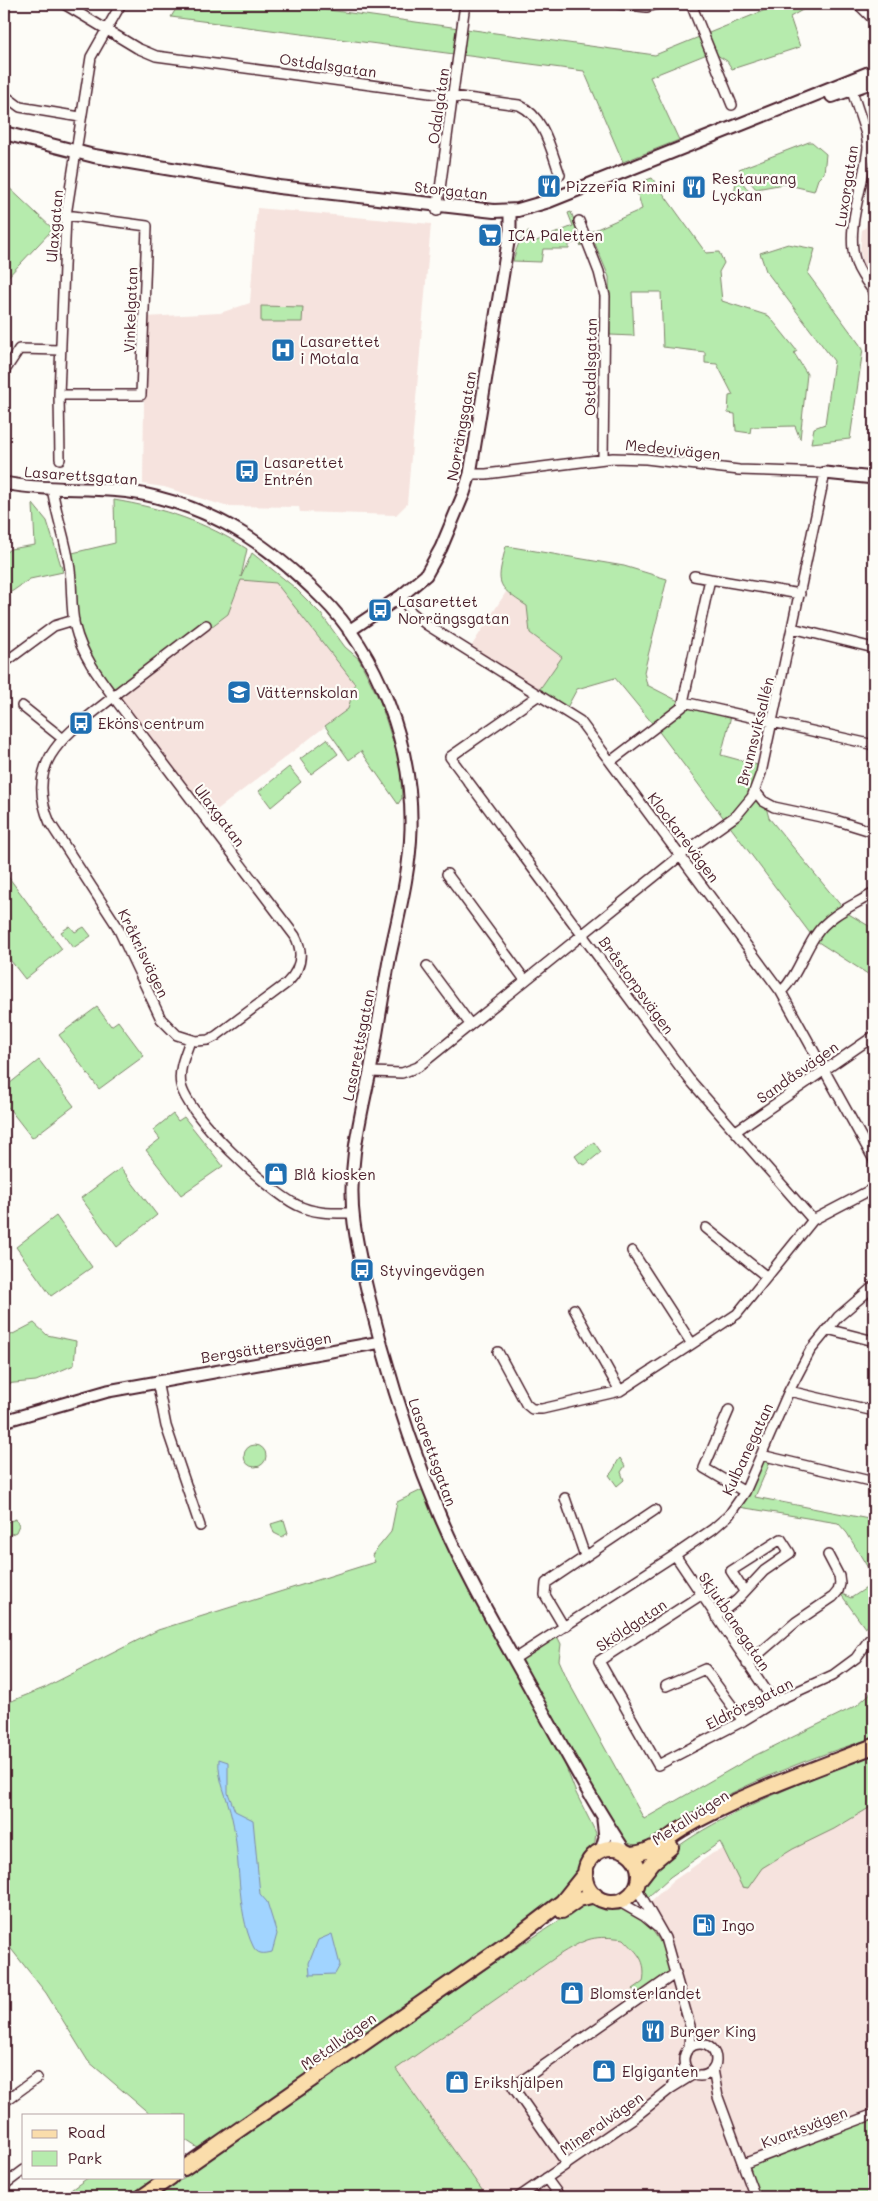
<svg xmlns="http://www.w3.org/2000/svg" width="878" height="2201" viewBox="0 0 878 2201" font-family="Mali,sans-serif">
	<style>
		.built { fill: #f6e3de }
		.green { fill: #b6ebad; stroke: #80856c }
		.water { fill: #a1d4ff; stroke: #7e8caa }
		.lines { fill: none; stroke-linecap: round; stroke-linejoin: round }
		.minor-casing { stroke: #4a1f2b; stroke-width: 12 }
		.tertiary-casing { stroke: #4a1f2b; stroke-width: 15 }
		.secondary-casing { stroke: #4a1f2b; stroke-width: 16 }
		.primary-casing { stroke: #4a1f2b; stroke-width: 18 }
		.minor { stroke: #fdfcf7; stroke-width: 9 }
		.tertiary { stroke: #fdfcf7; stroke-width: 11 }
		.secondary { stroke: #fdfcf7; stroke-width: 12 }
		.primary { stroke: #faddab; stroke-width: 14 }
		.labels { text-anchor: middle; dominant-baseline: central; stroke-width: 4.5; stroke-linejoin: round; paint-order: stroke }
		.street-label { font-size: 15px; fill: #4a1f2b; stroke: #fdfcf7 }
		.poi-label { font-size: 15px; fill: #4a1f2b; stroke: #fdfcf7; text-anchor: start }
	</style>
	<rect width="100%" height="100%" fill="#fdfcf7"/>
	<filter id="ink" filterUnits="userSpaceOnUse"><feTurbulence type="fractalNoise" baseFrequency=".02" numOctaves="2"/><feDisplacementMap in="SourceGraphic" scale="10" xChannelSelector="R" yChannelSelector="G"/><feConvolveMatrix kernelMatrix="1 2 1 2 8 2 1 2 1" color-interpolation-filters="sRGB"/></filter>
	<g filter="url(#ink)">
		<path class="built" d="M874 188V283L863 265 860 250 862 230 866 227Z
			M257 208 431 224 407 504 396 515 300 512 299 507 225 506 164 487 143 484 145 317 220 313 250 303Z
			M241 580 276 583 355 684 348 709 205 819 115 700 228 614Z
			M506 592 527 606 530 633 562 657 535 696 469 650Z
			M874 1787V2115L757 2197H487L396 2069 562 1953 650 1902 673 1881 713 1853Z"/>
		<path class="green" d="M179 4H285L655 55 780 4H813L790 17 800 47 732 69 727 61 712 52 650 77 679 140 623 162 584 71 171 17Z
			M809 142H812L826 154 824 173 818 179 814 191 784 184 756 189 739 169Z
			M737 175 751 194 733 201Z
			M652 178 706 253 719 252 724 263 719 272 722 301 769 316 797 351 794 353 807 374 800 439 795 426 751 427 750 433 736 431 735 414 728 413 729 396 733 395 717 364 705 363V352L663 347 661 292H632L634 336 610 335 609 277 590 232 642 209 635 184Z
			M4 183 53 229 4 281Z
			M571 212 583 243 581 246 577 241 569 245V249H543L541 262 513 261C516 250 519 239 528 231L534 242 573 226 568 213Z
			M788 244 815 249 808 274 863 349 850 439 811 443 814 428 825 424 834 361 766 271 760 253Z
			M261 306 303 307 302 322H261Z
			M114 500C162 508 206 522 247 549L241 577 252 553 294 587 321 614 345 647 359 659 380 701 400 764 402 798 398 804 361 751 349 760 325 726 348 709 355 684 276 583 241 580 228 614 115 700 71 618 68 554 115 543Z
			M33 504 47 521 63 572 30 579 4 597V554L10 549 35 545Z
			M506 546 624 566 667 579 644 672 647 685 686 705 731 716 721 755 765 767 755 799 766 807 769 818 847 913 874 929V978L815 940 657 729 615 678 577 689 564 713 535 696 562 657 530 633 527 606C494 585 497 583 506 546Z
			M327 739 338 754 311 774 300 759Z
			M289 767 301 782 271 807 259 791Z
			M4 871 62 949 25 979 4 952Z
			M70 926 75 932 84 927 91 936 73 948 61 932Z
			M97 1007 111 1026 118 1021 144 1056 99 1089 59 1035Z
			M39 1060 74 1106 32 1138 4 1102V1088Z
			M173 1114 178 1121 184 1117 223 1166 181 1195 146 1150 160 1139 153 1130Z
			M594 1142 601 1152 585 1165 580 1163 575 1156Z
			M121 1168 157 1215 117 1247 81 1198Z
			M56 1216 92 1267 51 1296 16 1247Z
			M34 1323 47 1335 76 1341 74 1365 36 1381 4 1384V1336L11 1335Z
			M244 1456a11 11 0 1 1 22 0a11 11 0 1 1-22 0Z
			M620 1458 625 1466 621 1472 624 1480 617 1486 609 1475C615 1470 615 1464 620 1458Z
			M762 1459 771 1460 755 1497 874 1520V1578L847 1533 838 1523 739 1507Z
			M428 1487 514 1658 557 1636 561 1644 559 1660 569 1683 644 1819 754 1756 856 1706 874 1690V1738C812 1756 742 1785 686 1817 670 1826 658 1839 642 1847L627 1843 550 1726 576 1793 596 1833 594 1848 588 1855 579 1872 551 1906 253 2112 201 2150 184 2139V2115H151L88 2061 46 1993 4 1940V1704L44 1688 158 1630 375 1562 372 1555 391 1532 397 1502Z
			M16 1519 19 1525 16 1532 7 1536 4 1523Z
			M284 1520 288 1533 282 1537 274 1533 271 1524Z
			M874 1583V1622L865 1628 840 1593 851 1598Z
			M874 1753V1805L834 1829 793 1849 762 1868 748 1888 742 1887 720 1842 670 1877 648 1897 644 1893C641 1838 830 1773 874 1753Z
			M594 1903C608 1908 623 1907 635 1914 649 1921 673 1956 668 1972 665 1982 645 1990 637 1996L633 1989 643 1982C647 1960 638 1954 624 1939 594 1935 587 1938 562 1953L396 2069 487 2197H156L509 1953 585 1904Z
			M874 2115V2197H757L745 2164Z
			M89 2177H161L132 2197H61Z"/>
		<path class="water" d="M219 1759 228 1762V1793L235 1811 253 1820 260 1894 267 1902 277 1934 272 1952C264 1954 257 1955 253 1946 236 1911 241 1856 232 1818 228 1798 217 1779 219 1759Z
			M332 1934 340 1965 335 1974 310 1975 309 1963 318 1940Z"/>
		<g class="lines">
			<g class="minor-casing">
				<path id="minor" d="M64 4 137 48 156 56 519 105C545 117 551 151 560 175
					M619 4 647 7 658 4
					M691 4 732 105
					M858 4 874 20
					M850 85 866 134 868 147C865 182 844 229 856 263 860 274 867 283 874 292
					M4 95 20 107 80 117
					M437 211 465 4
					M579 221 599 272 605 296 603 459
					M4 372 19 349 61 350
					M59 395H141L147 226 66 215
					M60 459 59 395 66 215 91 57 121 4
					M52 488C56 514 65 538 69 563 73 584 70 606 75 627 82 656 101 680 118 703L295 936C304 953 301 969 287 983L216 1036 208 1040 196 1041 177 1035 161 1019 117 926 50 823C22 759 70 732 113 697L117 693 206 625
					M694 576 710 579
					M401 596 411 612 427 625 580 721 781 992 874 1160
					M792 628 874 648
					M4 663 54 626 74 620
					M539 695 450 757 689 1079 813 1220
					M684 702 874 745
					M22 706 62 738
					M611 761 682 707 710 579 800 594
					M755 791 763 801 774 807 835 820 874 832
					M447 874 525 980
					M427 966 470 1024
					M781 992C797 976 803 954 815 936 828 915 854 905 874 893
					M190 1041C185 1055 178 1070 181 1085 187 1115 268 1191 297 1205 314 1214 334 1213 353 1213
					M370 1072 402 1073 418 1067 685 852 737 815 752 797 761 773 825 473 739 470 646 459 613 458 486 474H470
					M736 1131 874 1036
					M706 1228 767 1277
					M632 1251 692 1344
					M574 1309 620 1391
					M827 1329 874 1341
					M498 1352 526 1404 532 1409H542L620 1391 692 1344 737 1314 813 1220 874 1188
					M157 1381 166 1426 200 1526
					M789 1391 874 1411
					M729 1410 704 1468 745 1492
					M761 1455 874 1482
					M565 1498 585 1556
					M675 1555 774 1702
					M701 1595 599 1661 658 1765 743 1721 774 1702 833 1675 856 1658 869 1640
					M716 1617 737 1600 764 1571 790 1553 781 1539 731 1571 744 1591
					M564 1627 545 1595 546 1583 655 1510
					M514 1659 675 1555 713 1529 729 1515 745 1492 789 1391 810 1351 838 1317 874 1286
					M747 1664 796 1622 833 1597 838 1591 840 1584 839 1576 828 1555
					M666 1686 705 1669 743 1721
					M636 1887 665 1938 690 2026 689 2049
					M618 1901 644 1916 657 1927
					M684 2060a16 16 0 1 1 32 0a16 16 0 1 1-32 0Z
					M713 2069 718 2097 755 2197
					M671 2087 685 2065
					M4 2102 37 2078
					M567 2164 513 2087 676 1973
					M743 2164 874 2114
					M546 2178 560 2197
					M4 2185 24 2170
					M519 2197 635 2117 670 2089 694 2074"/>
			</g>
			<g class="tertiary-casing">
				<path id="tertiary" d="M825 473 874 478
					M4 483C54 493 106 484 156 497 224 514 271 548 321 597 379 654 413 747 411 829 410 871 399 913 390 955 383 993 377 1033 370 1072 359 1123 347 1170 354 1223 360 1265 371 1306 382 1347 398 1405 417 1461 440 1516 467 1579 502 1637 535 1697 564 1749 592 1802 625 1851
					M349 631 401 596 426 575 441 548 464 493 470 474 510 230V211
					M4 1421 108 1391 381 1342
					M601 1851 605 1837 603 1820"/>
			</g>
			<g class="secondary-casing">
				<path id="secondary" d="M832 96 874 81
					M4 133 94 156 279 187 494 211 518 210 549 201 874 71"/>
			</g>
			<g class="primary-casing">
				<path id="primary" d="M585 1875a27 27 0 1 1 54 0a27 27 0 1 1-54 0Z
					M629 1854C651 1854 664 1840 682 1829 742 1794 810 1771 874 1746
					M639 1880 653 1862 671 1847
					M562 1911 579 1899 595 1895
					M184 2168 511 1941 562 1902 586 1872
					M142 2197 171 2177"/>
			</g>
			<use href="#minor" class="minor"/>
			<use href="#tertiary" class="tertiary"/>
			<use href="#secondary" class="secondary"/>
			<use href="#primary" class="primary"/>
		</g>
	</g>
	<defs>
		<g id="restaurant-square" transform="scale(1.25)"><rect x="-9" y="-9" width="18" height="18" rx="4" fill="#1f6fb2" stroke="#fdfcf7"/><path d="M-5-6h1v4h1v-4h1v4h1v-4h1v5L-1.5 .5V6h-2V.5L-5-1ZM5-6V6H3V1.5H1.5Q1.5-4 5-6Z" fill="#fff"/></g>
		<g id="supermarket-square" transform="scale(1.25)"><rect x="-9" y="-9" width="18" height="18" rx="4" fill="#1f6fb2" stroke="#fdfcf7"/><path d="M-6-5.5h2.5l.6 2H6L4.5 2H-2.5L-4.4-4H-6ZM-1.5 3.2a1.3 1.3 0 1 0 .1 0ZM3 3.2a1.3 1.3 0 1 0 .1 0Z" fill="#fff"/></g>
		<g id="hospital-square" transform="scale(1.25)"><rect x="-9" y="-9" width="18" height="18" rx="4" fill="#1f6fb2" stroke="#fdfcf7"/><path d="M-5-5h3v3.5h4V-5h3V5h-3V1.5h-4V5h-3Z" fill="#fff"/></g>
		<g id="bus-square" transform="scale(1.25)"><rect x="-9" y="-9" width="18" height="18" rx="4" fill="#1f6fb2" stroke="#fdfcf7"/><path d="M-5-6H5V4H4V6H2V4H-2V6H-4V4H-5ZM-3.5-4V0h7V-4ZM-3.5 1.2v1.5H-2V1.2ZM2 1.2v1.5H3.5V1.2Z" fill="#fff"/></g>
		<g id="school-square" transform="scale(1.25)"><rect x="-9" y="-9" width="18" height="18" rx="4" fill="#1f6fb2" stroke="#fdfcf7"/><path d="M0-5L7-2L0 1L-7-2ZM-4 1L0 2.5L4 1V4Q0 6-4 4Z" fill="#fff"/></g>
		<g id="shop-square" transform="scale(1.25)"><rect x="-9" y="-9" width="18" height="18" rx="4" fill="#1f6fb2" stroke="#fdfcf7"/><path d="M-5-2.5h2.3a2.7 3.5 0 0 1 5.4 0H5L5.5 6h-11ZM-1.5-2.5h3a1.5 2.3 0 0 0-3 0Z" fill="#fff"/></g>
		<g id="fuel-square" transform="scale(1.25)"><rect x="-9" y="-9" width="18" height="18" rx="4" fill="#1f6fb2" stroke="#fdfcf7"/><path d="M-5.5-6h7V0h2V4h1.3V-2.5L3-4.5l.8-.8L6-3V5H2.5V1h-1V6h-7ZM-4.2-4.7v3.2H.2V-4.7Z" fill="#fff"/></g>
	</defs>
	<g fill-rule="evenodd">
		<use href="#restaurant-square" x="549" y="186"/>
		<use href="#restaurant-square" x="694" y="187"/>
		<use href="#supermarket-square" x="490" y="235"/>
		<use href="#hospital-square" x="283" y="350"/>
		<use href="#bus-square" x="247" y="471"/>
		<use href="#bus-square" x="380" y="610"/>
		<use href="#school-square" x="239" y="692"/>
		<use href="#bus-square" x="81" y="723"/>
		<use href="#shop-square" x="276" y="1174"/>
		<use href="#bus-square" x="362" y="1270"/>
		<use href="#fuel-square" x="704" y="1925"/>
		<use href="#shop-square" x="572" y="1993"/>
		<use href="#restaurant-square" x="653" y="2031"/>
		<use href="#shop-square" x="604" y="2071"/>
		<use href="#shop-square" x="457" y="2082"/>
	</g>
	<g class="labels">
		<g class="street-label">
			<text transform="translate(328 65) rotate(8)">Ostdalsgatan</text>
			<text transform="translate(438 106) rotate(-82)">Odalgatan</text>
			<text transform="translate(846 186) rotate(-81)">Luxorgatan</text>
			<text transform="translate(451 190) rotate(6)">Storgatan</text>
			<text transform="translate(54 226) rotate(-85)">Ulaxgatan</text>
			<text transform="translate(130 310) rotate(-88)">Vinkelgatan</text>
			<text transform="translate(590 367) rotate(-89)">Ostdalsgatan</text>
			<text transform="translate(461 426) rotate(-80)">Norrängsgatan</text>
			<text transform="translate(673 449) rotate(6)">Medevivägen</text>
			<text transform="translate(81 475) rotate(4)">Lasarettsgatan</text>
			<text transform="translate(755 731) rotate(-76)">Brunnsviksallén</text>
			<text transform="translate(220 815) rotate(53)">Ulaxgatan</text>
			<text transform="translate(684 837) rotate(53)">Klockarevägen</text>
			<text transform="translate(144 953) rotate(64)">Kråkrisvägen</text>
			<text transform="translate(637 985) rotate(54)">Bråstorpsvägen</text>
			<text transform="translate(358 1045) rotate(-79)">Lasarettsgatan</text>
			<text transform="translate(797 1072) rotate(-35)">Sandåsvägen</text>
			<text transform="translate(266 1347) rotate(-9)">Bergsättersvägen</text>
			<text transform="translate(747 1449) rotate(-65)">Kulbanegatan</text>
			<text transform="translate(433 1452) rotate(70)">Lasarettsgatan</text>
			<text transform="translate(735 1621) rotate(56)">Skjutbanegatan</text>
			<text transform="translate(631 1625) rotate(-34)">Sköldgatan</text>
			<text transform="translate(749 1703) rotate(-27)">Eldrörsgatan</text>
			<text transform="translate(690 1817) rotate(-33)">Metallvägen</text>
			<text transform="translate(338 2041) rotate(-35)">Metallvägen</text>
			<text transform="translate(601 2123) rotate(-35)">Mineralvägen</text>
			<text transform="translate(804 2127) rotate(-21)">Kvartsvägen</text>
		</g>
		<g class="poi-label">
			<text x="712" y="178">Restaurang<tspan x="712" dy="17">Lyckan</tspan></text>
			<text x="566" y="186">Pizzeria Rimini</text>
			<text x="508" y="235">ICA Paletten</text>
			<text x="300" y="341">Lasarettet<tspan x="300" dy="17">i Motala</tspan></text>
			<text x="264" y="462">Lasarettet<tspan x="264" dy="17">Entrén</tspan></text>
			<text x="398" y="601">Lasarettet<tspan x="398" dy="17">Norrängsgatan</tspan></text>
			<text x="256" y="692">Vätternskolan</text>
			<text x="98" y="723">Eköns centrum</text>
			<text x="294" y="1174">Blå kiosken</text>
			<text x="380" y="1270">Styvingevägen</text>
			<text x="722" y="1925">Ingo</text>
			<text x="590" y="1993">Blomsterlandet</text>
			<text x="670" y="2031">Burger King</text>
			<text x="622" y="2071">Elgiganten</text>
			<text x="474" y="2082">Erikshjälpen</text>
		</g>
	</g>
	<rect width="878" height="2201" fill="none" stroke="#fdfcf7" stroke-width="20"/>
	<rect x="10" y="10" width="858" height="2181" fill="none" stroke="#4a1f2b" stroke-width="2" filter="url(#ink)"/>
	<rect x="22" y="2114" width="162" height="65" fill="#fdfcf7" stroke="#b5a4a5"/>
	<rect x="32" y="2130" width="25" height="8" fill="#faddab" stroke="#b5a4a5"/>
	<text x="68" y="2138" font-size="15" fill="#4a1f2b">Road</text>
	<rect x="32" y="2151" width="25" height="15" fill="#b6ebad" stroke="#b5a4a5"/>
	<text x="68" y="2164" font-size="15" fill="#4a1f2b">Park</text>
</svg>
